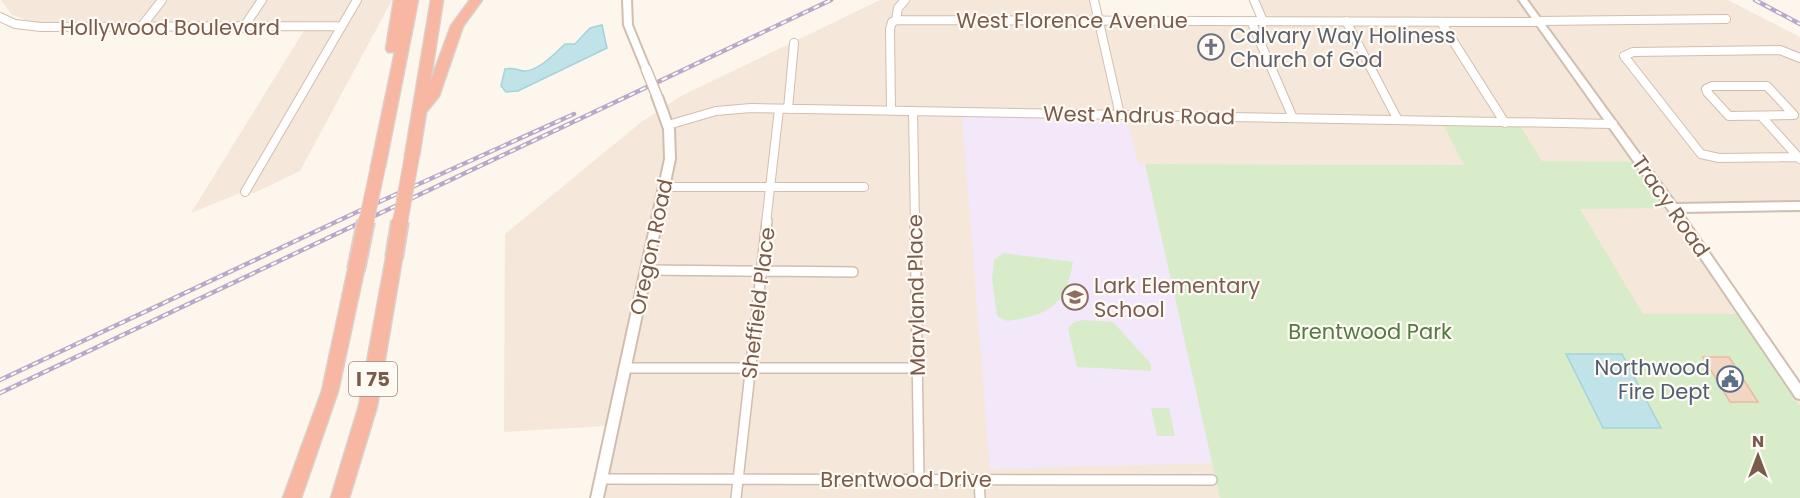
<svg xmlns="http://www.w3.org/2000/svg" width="1800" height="498" viewBox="0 0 1800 498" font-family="Poppins,sans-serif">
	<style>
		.residential { fill: #f5e8da }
		.education { fill: #f3e8fa }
		.green { fill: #d8ecc9 }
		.water { fill: #bfe3e8; stroke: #a5d3da; stroke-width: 1.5 }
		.building { fill: #f3d5c3; stroke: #e6bba3; stroke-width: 1.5 }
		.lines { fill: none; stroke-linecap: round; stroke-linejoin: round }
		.minor-far1-casing { stroke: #d1beb0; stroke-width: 10 }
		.minor-casing { stroke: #d1beb0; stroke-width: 12 }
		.tertiary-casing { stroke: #d1beb0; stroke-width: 4 }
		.motorway-casing { stroke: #dad1cd; stroke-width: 3 }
		.minor-far1 { stroke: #fff; stroke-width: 8 }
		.minor { stroke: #fff; stroke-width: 9 }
		.tertiary { fill: #fff; fill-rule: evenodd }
		.motorway { fill: #f7b7a3; fill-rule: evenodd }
		.rail-casing { stroke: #b9a8c9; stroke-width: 4.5 }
		.rail { stroke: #fffaf3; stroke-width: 2; stroke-dasharray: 6; stroke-linecap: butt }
		.tertiary-bridge-casing { stroke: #d1beb0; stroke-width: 12; stroke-linecap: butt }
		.motorway-bridge-far1-casing { stroke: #dad1cd; stroke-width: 16; stroke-linecap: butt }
		.motorway-bridge-casing { stroke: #dad1cd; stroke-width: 20; stroke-linecap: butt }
		.tertiary-bridge { stroke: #fff; stroke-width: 9 }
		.motorway-bridge-far1 { stroke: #f7b7a3; stroke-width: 14 }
		.motorway-bridge { stroke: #f7b7a3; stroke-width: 16 }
		.labels { text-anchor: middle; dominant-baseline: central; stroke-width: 4.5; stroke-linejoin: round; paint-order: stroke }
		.shield { fill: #fffaf3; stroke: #a28b7f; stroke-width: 1.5 }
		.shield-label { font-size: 20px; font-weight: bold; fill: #7a5c4d }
		.street-label { font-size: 21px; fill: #7a5c4d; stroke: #fffaf3 }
		.worship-label { font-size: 21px; fill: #5b616d; stroke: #fffaf3; text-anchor: start }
		.education-label { font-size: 21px; fill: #785e54; stroke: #fffaf3; text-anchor: start }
		.park-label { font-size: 21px; fill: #537a41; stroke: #fffaf3 }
		.service-label { font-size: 21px; fill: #4e5e75; stroke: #fffaf3; text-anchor: end }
	</style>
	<rect width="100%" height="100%" fill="#fdf6ec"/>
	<path class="residential" d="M1 0H392L300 171 254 193H240L191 213 308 24H45L27 21 11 14Z
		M880 0H1097L1101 17 1260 19 1252 0H1728L1800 37V212L1684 214 1800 381V498H590L605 426 504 432 505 234 640 123 681 96Z"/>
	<path class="education" d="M962 116 1127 118 1138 164H1145L1214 463 990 469Z"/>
	<path class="green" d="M1443 124H1519L1542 161 1638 162 1670 208 1580 209 1643 314H1738L1800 406V498H1220L1145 164 1464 165Z
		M1003 253 1073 262C1066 305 1048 316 1007 321L997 316 992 279 994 260Z
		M1083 320 1113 322 1151 364V371L1077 367 1068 329 1074 322Z
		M1151 408H1169L1175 436H1157Z"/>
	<path class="water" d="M602 25 607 48 518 91 506 92 501 86 505 69C514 67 516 70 524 71 539 71 555 53 565 44H575L590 28Z
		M1566 354H1622L1661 428H1603Z"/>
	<path class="building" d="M1703 357H1729L1758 402H1730Z"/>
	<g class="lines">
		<g class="minor-far1-casing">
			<path id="minor-far1" d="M1094 0 1120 115
				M1254 0 1263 21
				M0 17 15 24 41 27 341 26
				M896 20 898 8 905 0
				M1251 21 1293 118
				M1346 21 1398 120
				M1537 21 1726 19
				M1441 22 1505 123
				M141 27 162 0
				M243 28 262 0
				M1800 58 1780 50 1633 52 1624 56 1701 154 1719 158 1800 157
				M1712 86H1767L1794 115 1729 116 1707 92 1706 89Z
				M788 109 794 43
				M891 111 890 29 892 22 897 20 1538 22
				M913 111 915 223
				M1762 117 1800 159
				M668 125 716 111 751 108 1613 124
				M664 187H864
				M245 192 357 0
				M766 223 779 109"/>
		</g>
		<g class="minor-casing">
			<path id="minor" d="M915 221 919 479
				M647 270 853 272
				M625 368H917
				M601 479 1212 480
				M979 480 980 498
				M736 498 767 221"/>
		</g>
		<g class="tertiary-casing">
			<path id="tertiary" d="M623 0H631L632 25 650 69 649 71H643L642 69 624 25Z
				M1519 0H1527L1676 204 1800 202V210L1681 212 1800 384V399L1796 398 1669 211Z
				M657 93 662 96 674 129 675 159 603 498H591L665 159 664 129 652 96Z"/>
		</g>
		<g class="motorway-casing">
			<path id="motorway" d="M394 0H406L405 4 406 0H418L385 167 378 172 371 167 395 52H388L386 49Z
				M431 0H443L430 83 451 26 470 0H482L463 26 439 96 426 112 419 156 412 161 405 156Z
				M394 252 399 254 402 258 377 406 349 498H331L359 406 386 258 389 254Z
				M356 264 361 266 364 270 338 391 301 498H283L322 391 348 270 351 266Z"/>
		</g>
		<use href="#minor-far1" class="minor-far1"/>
		<use href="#minor" class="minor"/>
		<use href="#tertiary" class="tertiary"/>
		<use href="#motorway" class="motorway"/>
		<g class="rail-casing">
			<path id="rail" d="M1755 0 1800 24
				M0 380 359 211 574 114
				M0 393 831 0"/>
		</g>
		<use href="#rail" class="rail"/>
		<g class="tertiary-bridge-casing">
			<path id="tertiary-bridge" d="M646 69 657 96"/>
		</g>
		<g class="motorway-bridge-far1-casing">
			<path id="motorway-bridge-far1" d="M366 223 378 167
				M400 223 412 156"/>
		</g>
		<g class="motorway-bridge-casing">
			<path id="motorway-bridge" d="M394 258 400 221
				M356 270 366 221"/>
		</g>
		<use href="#tertiary-bridge" class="tertiary-bridge"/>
		<use href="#motorway-bridge-far1" class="motorway-bridge-far1"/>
		<use href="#motorway-bridge" class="motorway-bridge"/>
	</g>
	<defs>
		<g id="church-ring" transform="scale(1.35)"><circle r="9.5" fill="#fffaf3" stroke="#6b7280" stroke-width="1.5"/><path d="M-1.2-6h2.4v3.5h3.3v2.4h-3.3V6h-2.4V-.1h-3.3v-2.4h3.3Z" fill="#6b7280"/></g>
		<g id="school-ring" transform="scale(1.35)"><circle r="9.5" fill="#fffaf3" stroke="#8d6e63" stroke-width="1.5"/><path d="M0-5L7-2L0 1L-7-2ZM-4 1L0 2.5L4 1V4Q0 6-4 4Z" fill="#8d6e63"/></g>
		<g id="civic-ring" transform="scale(1.35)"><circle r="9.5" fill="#fffaf3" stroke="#5c6f8a" stroke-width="1.5"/><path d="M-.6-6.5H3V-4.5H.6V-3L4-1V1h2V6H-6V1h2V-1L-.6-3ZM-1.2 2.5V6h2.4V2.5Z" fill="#5c6f8a"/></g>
	</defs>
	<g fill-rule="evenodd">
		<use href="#church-ring" x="1211" y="47"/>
		<use href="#school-ring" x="1075" y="297"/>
		<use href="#civic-ring" x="1730" y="379"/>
	</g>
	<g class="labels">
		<rect class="shield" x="349" y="362" width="48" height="34" rx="4.5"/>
		<g class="shield-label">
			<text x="373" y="379">I 75</text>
		</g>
		<g class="street-label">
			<text x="1072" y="20">West Florence Avenue</text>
			<text x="170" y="27">Hollywood Boulevard</text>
			<text transform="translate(1139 115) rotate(1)">West Andrus Road</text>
			<text transform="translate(1671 206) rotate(55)">Tracy Road</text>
			<text transform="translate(651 247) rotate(-78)">Oregon Road</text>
			<text transform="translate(916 295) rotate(-91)">Maryland Place</text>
			<text transform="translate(758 303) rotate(-83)">Sheffield Place</text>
			<text x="906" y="479">Brentwood Drive</text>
		</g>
		<g class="worship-label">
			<text x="1230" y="35">Calvary Way Holiness<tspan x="1230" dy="24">Church of God</tspan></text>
		</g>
		<g class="education-label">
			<text x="1094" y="285">Lark Elementary<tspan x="1094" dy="24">School</tspan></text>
		</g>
		<g class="park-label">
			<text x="1370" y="331">Brentwood Park</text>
		</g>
		<g class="service-label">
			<text x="1710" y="367">Northwood<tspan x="1710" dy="24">Fire Dept</tspan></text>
		</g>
	</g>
	<g transform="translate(1758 456)" stroke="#fffaf3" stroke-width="4.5" paint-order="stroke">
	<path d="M0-4.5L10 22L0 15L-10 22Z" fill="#7a5c4d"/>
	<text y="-9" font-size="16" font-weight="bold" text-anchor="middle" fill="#7a5c4d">N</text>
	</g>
</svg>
